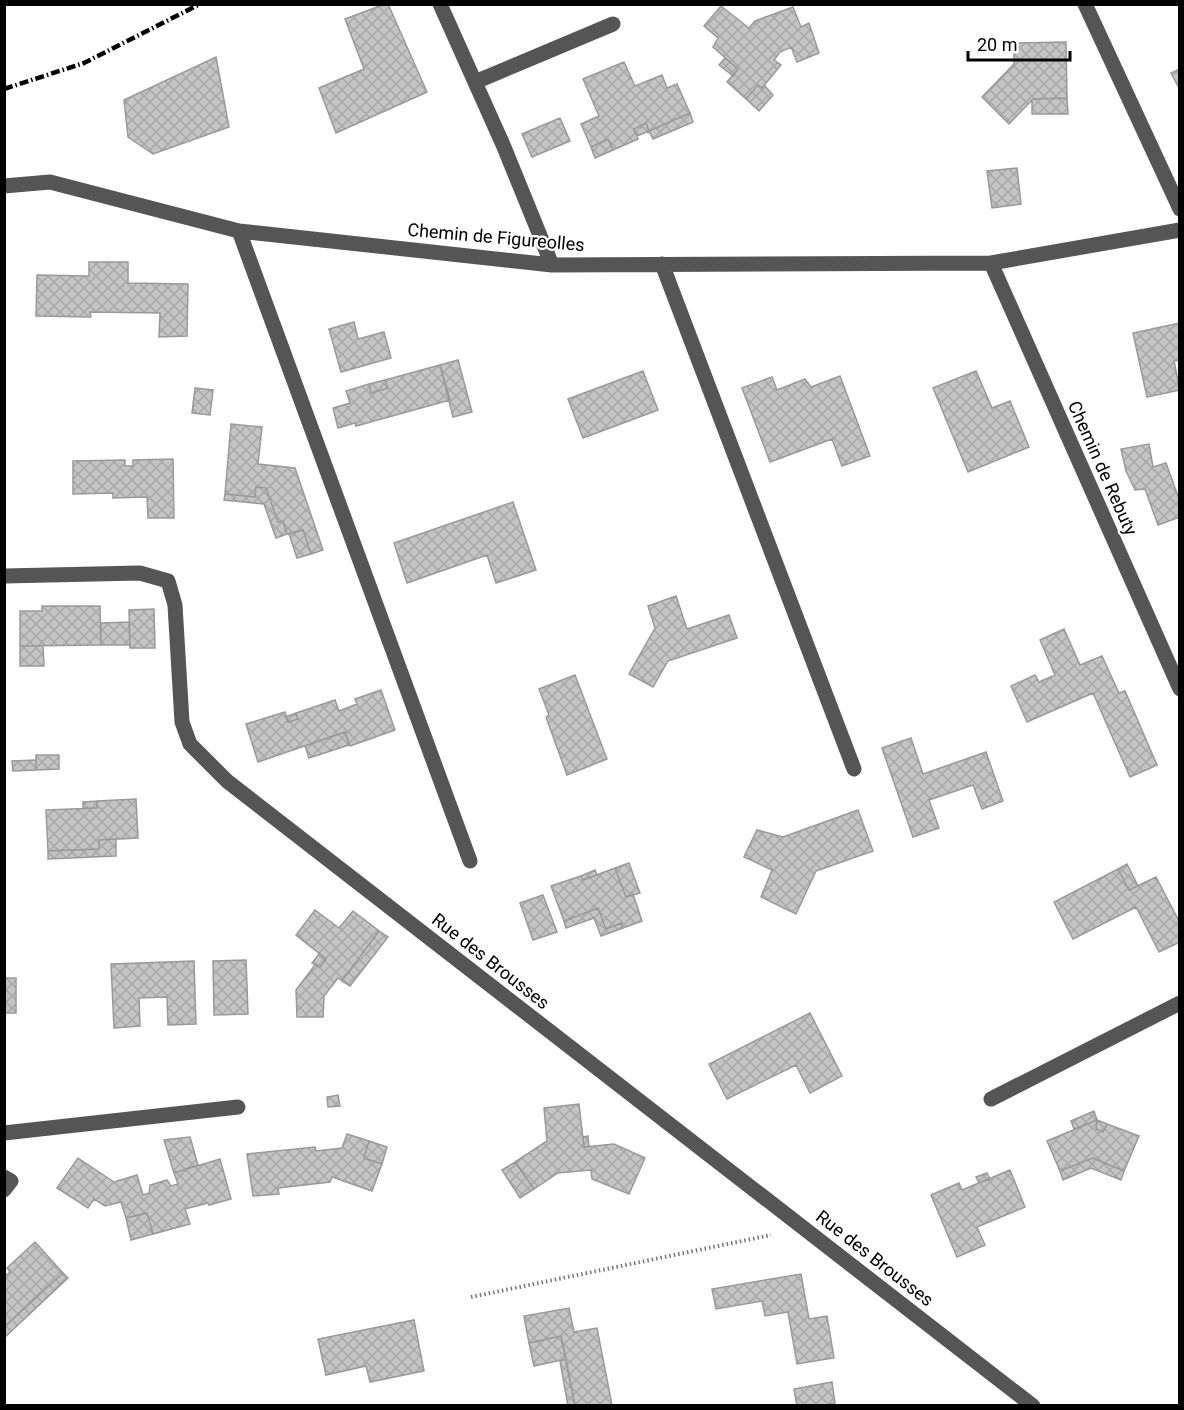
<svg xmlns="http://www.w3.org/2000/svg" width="1184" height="1410" viewBox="0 0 1184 1410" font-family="Roboto,sans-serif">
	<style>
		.building { fill: url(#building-cross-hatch); stroke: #999; stroke-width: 1.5 }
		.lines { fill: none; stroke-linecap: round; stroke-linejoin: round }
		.path { stroke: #777; stroke-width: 4; stroke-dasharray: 1.5 3; stroke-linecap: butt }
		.minor { stroke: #555; stroke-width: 15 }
		.rail { stroke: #000; stroke-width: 4.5; stroke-dasharray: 9 3 1.5 3; stroke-linecap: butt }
		.labels { text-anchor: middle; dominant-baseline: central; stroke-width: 4.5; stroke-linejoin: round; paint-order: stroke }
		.street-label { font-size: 18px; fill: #000; stroke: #fff }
	</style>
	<defs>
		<pattern id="building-cross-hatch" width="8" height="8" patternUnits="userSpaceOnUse" patternTransform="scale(1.5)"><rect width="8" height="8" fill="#c4c4c4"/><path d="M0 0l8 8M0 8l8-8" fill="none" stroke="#a7a7a7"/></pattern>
	</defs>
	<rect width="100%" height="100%" fill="#fff"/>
	<path class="building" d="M385 4H388L427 92 336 133 319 88 364 69 345 19Z
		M721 6 749 28 755 21 793 7 801 27 809 23 819 53 797 62 791 47 780 52 774 60 781 65 762 88 758 85 746 99 727 82 738 69 713 47 718 38 704 26Z
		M1066 42 1067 98 1033 99 1009 124 982 97 1014 64V43Z
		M216 57 229 127 153 154 128 137 124 100Z
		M725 58 738 69 733 76 719 65Z
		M624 62 635 86 662 75 667 88 677 84 690 113 649 131 646 123 634 129 638 139 613 150 608 139 591 147 581 124 599 116 583 79Z
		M1180 69V90L1171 73Z
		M758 85 762 88 764 85 773 95 759 111 746 99Z
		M1067 98 1068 114H1032V100L1033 99Z
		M690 113 693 122 653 139 649 131Z
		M560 118 570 141 532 157 522 134Z
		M646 123 649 131 637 136 634 129Z
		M608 139 613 150 595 158 591 147Z
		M1017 168 1021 204 992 208 987 171Z
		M89 262H128V283L188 284 187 336 159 337 160 313 90 312 91 317 36 316 37 275 89 276Z
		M354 322 358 339 384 332 391 358 341 372 329 329Z
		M1180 323V360L1174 361 1180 390 1147 397 1133 333Z
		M458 360 472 412 453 417 440 365Z
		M440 365 450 400 356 426 355 423 338 428 333 408 350 403 346 391 369 384 371 393 388 388 385 380Z
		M643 371 658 410 583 438 568 399Z
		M976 371 992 408 1010 401 1029 447 968 472 933 388Z
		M840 376 870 456 842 466 832 439 770 462 742 388 772 377 777 390 805 379 811 387Z
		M385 380 388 388 371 393 369 384Z
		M195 388 213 390 210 415 192 413Z
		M231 424 262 427 258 464 295 468 323 550 311 554 303 530 287 534 283 521 278 522 266 488 256 487 255 497 225 494Z
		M1149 444 1153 467 1166 463 1180 502V517L1158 525 1145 489 1135 490 1126 471 1121 449Z
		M173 459 174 518H148L147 497 113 498V493L73 494V461L125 460V466H133V460Z
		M256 487 266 488 278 522 283 521 287 534 276 538 264 504 224 500 225 494 255 497Z
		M513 502 536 570 496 583 487 555 407 583 394 543Z
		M303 530 311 554 297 558 289 534Z
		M676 596 687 629 729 615 737 638 668 661 653 687 629 674 655 628 648 606Z
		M42 606H100L101 645 20 646V611H42Z
		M154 609 155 648H130L129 610Z
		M129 622 130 645H101V623Z
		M1064 629 1080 665 1102 656 1119 693 1125 691 1157 765 1130 777 1093 693 1027 722 1011 686 1035 675 1039 682 1055 675 1040 640Z
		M20 646H43L44 666H20Z
		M575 675 607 759 567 775 546 717 549 715 539 689Z
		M381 690 395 730 350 746 345 732 258 762 246 724 285 712 288 722 298 719 296 713 335 700 339 711 357 704 355 699Z
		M296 713 298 719 288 722 286 717Z
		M345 732 349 745 309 758 305 746Z
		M911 738 923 774 986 752 1003 801 982 809 973 785 929 800 939 828 913 837 882 748Z
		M36 755H59V769L36 770Z
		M36 760V770L13 771 12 761Z
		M136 799 138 838 99 840V849L48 851 46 810 97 808V801Z
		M97 801V808H83V802Z
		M858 810 873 851 816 871 796 914 761 897 772 870 744 857 757 830 783 837Z
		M116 839V856L48 859V851L99 849V840Z
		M629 863 640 893 626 897 615 868Z
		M1127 864 1138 886 1129 890 1118 869Z
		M615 868 626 897 633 894 642 921 623 928 621 923 606 929 598 908 564 921 551 886 581 876 583 880Z
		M1118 869 1129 890 1156 877 1180 923V942L1159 952 1136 907 1073 939 1054 902Z
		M595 870 597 875 583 880 581 876Z
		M543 895 557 932 533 940 520 903Z
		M598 908 606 929 621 923 623 928 601 936 594 918 566 928 564 921Z
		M315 910 339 928 353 911 379 931 342 981 338 978 324 996 323 1017H297L296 990 315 965 320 967 326 959 296 935Z
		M379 931 388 937 350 986 342 981Z
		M319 954 326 959 320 967 312 963Z
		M246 960 248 1014 214 1015 213 961Z
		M194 961 196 1024 168 1025 167 997 139 998 140 1026 114 1028 111 964Z
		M4 978H16V1013H4Z
		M810 1013 842 1076 810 1093 796 1065 727 1099 709 1064Z
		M338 1095 340 1106 328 1107 327 1097Z
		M579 1104 584 1147 614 1144 645 1158 629 1194 592 1179 591 1170 558 1173 534 1189 515 1162 547 1141 544 1108Z
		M1094 1111 1097 1120 1074 1129 1071 1121Z
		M1097 1120 1096 1129 1103 1132 1107 1124 1139 1136 1124 1171 1093 1158 1060 1171 1047 1141Z
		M1097 1120 1107 1124 1103 1132 1096 1129Z
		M347 1134 369 1141 364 1158 382 1164 372 1191 332 1177 330 1182 278 1188 279 1194 253 1196 247 1154 315 1147 316 1151 342 1148Z
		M588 1136 589 1147H584L583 1137Z
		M190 1137 198 1165 174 1173 164 1140Z
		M369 1141 387 1147 382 1164 364 1158Z
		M78 1158 114 1182 137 1175 143 1195 149 1193 150 1185 167 1180 171 1186 178 1184 174 1173 220 1159 231 1199 209 1205 208 1203 185 1209 190 1224 153 1234 147 1213 126 1218 121 1202 105 1206 94 1199 88 1208 57 1188Z
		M1093 1158 1124 1171 1121 1180 1091 1168 1063 1180 1060 1171Z
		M515 1162 534 1189 520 1198 502 1170Z
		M1010 1170 1025 1207 977 1227 985 1245 957 1257 931 1195 959 1183 962 1190Z
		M987 1173 990 1179 979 1183 976 1177Z
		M147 1213 153 1234 131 1240 126 1218Z
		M35 1242 63 1273 4 1327V1277L10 1272 7 1268Z
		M63 1273 68 1278 4 1338V1327Z
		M801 1274 809 1319 827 1316 834 1358 797 1364 788 1312 765 1316 762 1301 716 1309 712 1289Z
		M569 1308 574 1332 597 1328 612 1405 575 1406 561 1336 529 1343 524 1316Z
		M414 1320 424 1371 370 1382 366 1366 326 1375 318 1339Z
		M561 1336 566 1359 534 1366 529 1343Z
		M566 1359 575 1406H568L560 1361Z
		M832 1382 835 1403 822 1406H797L794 1389Z"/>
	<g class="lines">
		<path class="path" d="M471 1297 771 1235"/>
		<path class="minor" d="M440 4 504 147 552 265
			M1085 4 1180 209
			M475 82 613 24
			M4 186 50 182 239 231 552 265 991 263 1180 230
			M239 231 470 861
			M991 263 1180 689
			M662 264 854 769
			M4 576 140 573 168 581 175 605 182 722 190 744 227 781 1033 1406
			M991 1099 1180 1003
			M4 1133 238 1107
			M4 1177 11 1181 4 1190"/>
		<path class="rail" d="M4 89 84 63 200 4"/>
	</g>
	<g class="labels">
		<g class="street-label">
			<text transform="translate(496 237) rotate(5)">Chemin de Figureolles</text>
			<text transform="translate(1103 468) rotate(66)">Chemin de Rebuty</text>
			<text transform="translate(491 961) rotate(38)">Rue des Brousses</text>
			<text transform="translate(875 1258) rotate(38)">Rue des Brousses</text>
		</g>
	</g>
	<rect width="1184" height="1410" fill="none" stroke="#000000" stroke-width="12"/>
	<path d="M968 51v9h102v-9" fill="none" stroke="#000000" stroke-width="3"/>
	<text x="977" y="51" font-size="18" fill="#000000" stroke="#ffffff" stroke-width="4.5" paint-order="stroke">20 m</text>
</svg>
